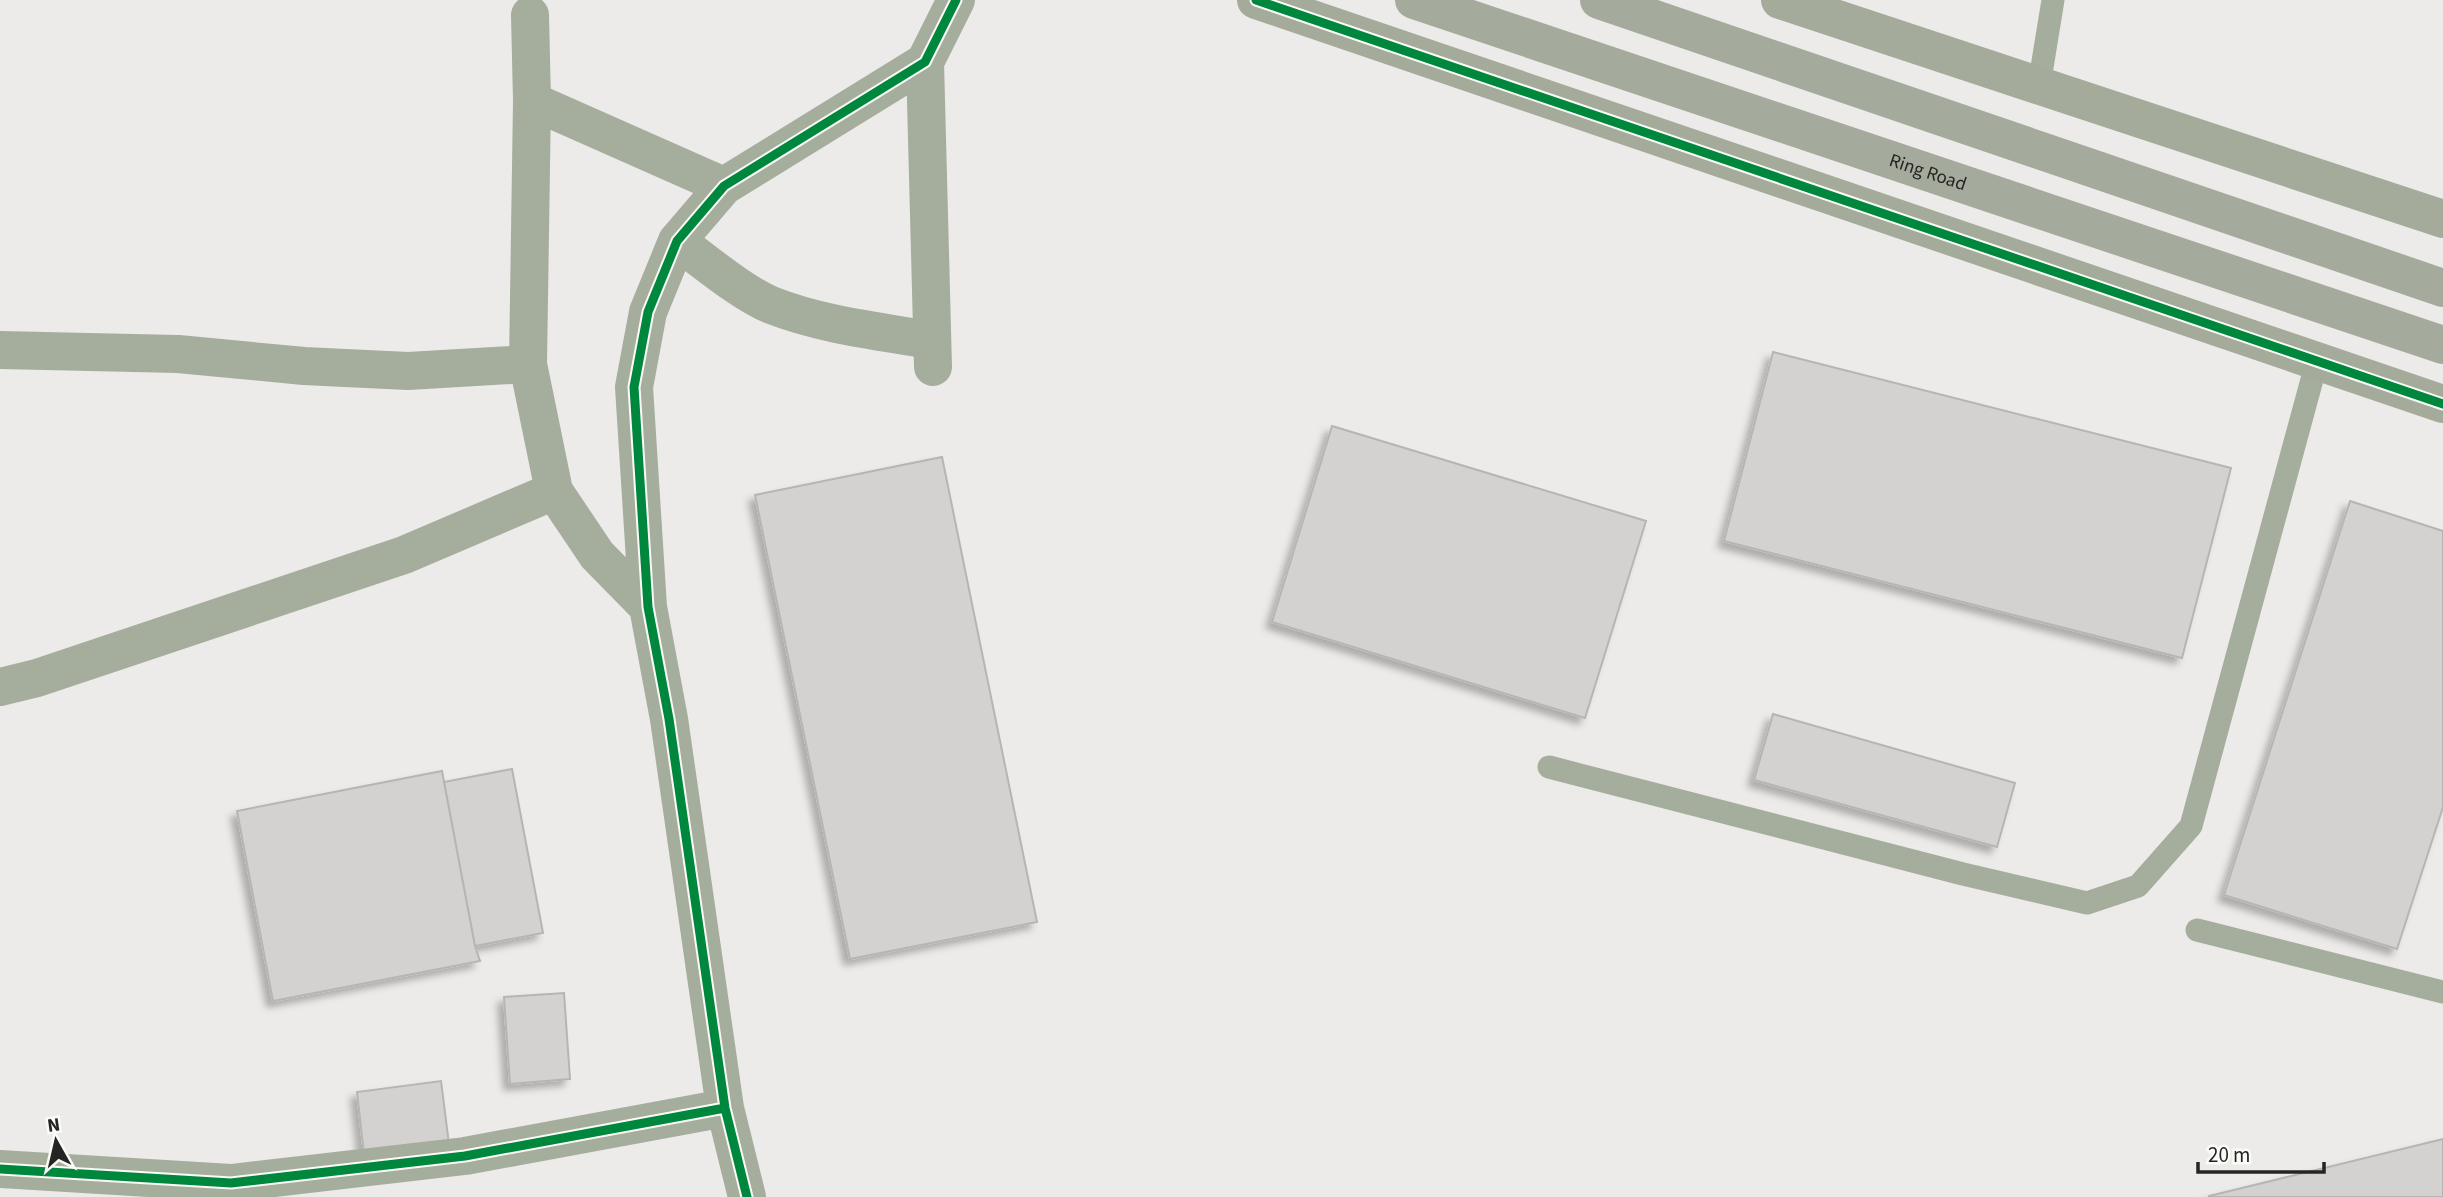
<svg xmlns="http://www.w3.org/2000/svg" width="2443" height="1197" viewBox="0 0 2443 1197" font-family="'Source Sans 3',sans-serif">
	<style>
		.building { fill: #d3d2d1; stroke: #b6b5b4; stroke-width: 2; filter: url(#shadow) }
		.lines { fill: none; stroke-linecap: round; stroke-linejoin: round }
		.lane { stroke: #a5ae9d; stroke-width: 23 }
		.street { stroke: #a5ae9d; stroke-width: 38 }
		.secondary { stroke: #a4ab9a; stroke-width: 38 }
		.highway { stroke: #a5ab9c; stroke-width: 38 }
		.cycleway-casing { stroke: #fafaf6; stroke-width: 13 }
		.cycleway { stroke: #00873e; stroke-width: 9 }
		.labels { text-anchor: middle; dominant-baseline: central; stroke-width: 5; stroke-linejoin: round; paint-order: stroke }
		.street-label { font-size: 19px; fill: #242422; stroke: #fafaf6 }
	</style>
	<defs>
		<filter id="shadow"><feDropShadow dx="-6" dy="6" stdDeviation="3.5" flood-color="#0004"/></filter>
	</defs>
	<rect width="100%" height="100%" fill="#ecebea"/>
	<path class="building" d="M1773 352 2231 468 2182 658 1724 541Z
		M1332 426 1646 521 1585 718 1272 622Z
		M942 457 1037 922 850 959 755 495Z
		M2350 501 2443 531V807L2397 949 2224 895Z
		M1773 714 2015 783 1997 847 1754 780Z
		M512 769 543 933 475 946 444 782Z
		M442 771 475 946 480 961 273 1001 237 811Z
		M564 993 570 1079 510 1084 504 997Z
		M441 1081 449 1144 364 1154 357 1092Z
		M2443 1139V1197H2209V1196Z"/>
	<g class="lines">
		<path class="lane" d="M2039 86 2053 0
			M1549 767 1963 874 2087 903 2138 886 2191 826 2317 361
			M2197 930 2443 992"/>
		<path class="street" d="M530 15 532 101 528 364 554 491 597 555 648 607
			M925 62 933 367
			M532 101 724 186
			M677 241C703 260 742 293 771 305 822 325 877 331 930 340
			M0 350 178 354 304 366 408 371 528 364
			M0 687 37 678 404 555 554 491
			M0 1169 231 1183 465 1156 725 1108
			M747 1197 725 1108 669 719 648 607 634 387 648 312 677 241 724 186 925 62 956 0"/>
		<path class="secondary" d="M1256 0 2443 404
			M1780 0 2443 219"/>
		<g class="highway">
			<path id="s1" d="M1414 0 2443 345"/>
			<path d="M1599 0 2443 288"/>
		</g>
		<g class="cycleway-casing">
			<path id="cycleway" d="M1256 0 2443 404
				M0 1169 231 1183 465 1156 725 1108
				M747 1197 725 1108 669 719 648 607 634 387 648 312 677 241 724 186 925 62 956 0"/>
		</g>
		<use href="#cycleway" class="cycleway"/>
	</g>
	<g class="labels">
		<g class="street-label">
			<text stroke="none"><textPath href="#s1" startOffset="542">Ring Road</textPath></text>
		</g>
	</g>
	<g transform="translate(56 1141) rotate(352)" stroke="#fafaf6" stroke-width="5" paint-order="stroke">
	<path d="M0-5L12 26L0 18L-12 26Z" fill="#242422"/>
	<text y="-10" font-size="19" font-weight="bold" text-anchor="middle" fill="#242422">N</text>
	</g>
	<path d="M2198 1162v10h126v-10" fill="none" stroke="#242422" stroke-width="3.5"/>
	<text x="2208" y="1162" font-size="21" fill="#242422" stroke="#fafaf6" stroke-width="5" paint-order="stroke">20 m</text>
</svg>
